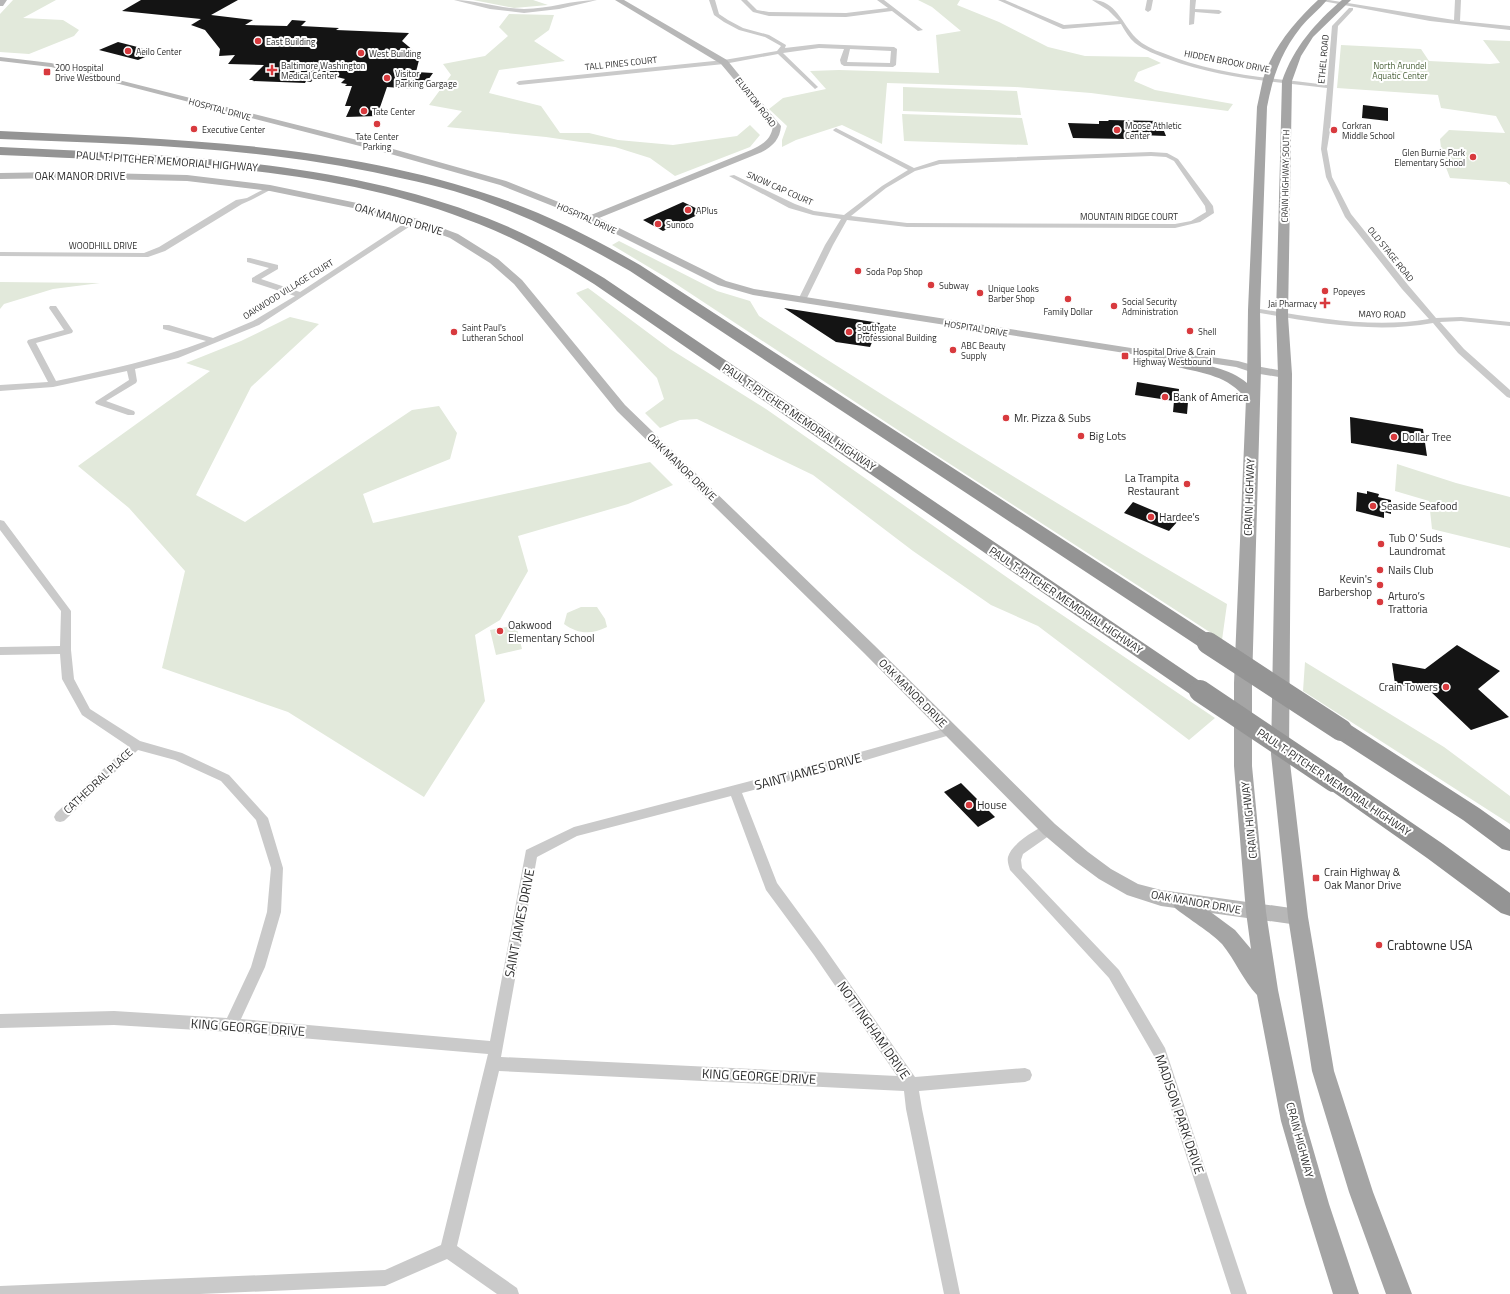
<svg xmlns="http://www.w3.org/2000/svg" width="1510" height="1294" viewBox="0 0 1510 1294" font-family="'Titillium Web',sans-serif">
	<style>
		.green { fill: #e2e9db }
		.building { fill: #141414 }
		.lines { fill: none; stroke-linecap: round; stroke-linejoin: round }
		.street { fill: #cacaca; fill-rule: evenodd }
		.secondary { fill: #b7b7b7; fill-rule: evenodd }
		.primary { fill: #a5a5a5; fill-rule: evenodd }
		.highway { fill: #949494; fill-rule: evenodd }
		.highway-bridge { stroke: #949494; stroke-width: 22 }
		.poi-dot { fill: #d83a3e; stroke: #fff; stroke-width: 1.5 }
		.labels { text-anchor: middle; dominant-baseline: central; stroke-width: 4; stroke-linejoin: round; paint-order: stroke }
		.far-poi-label { font-size: 9px; fill: #2d2d2d; stroke: #fff; text-anchor: start }
		.far-street-label { font-size: 9px; fill: #2d2d2d; stroke: #fff }
		.far-park-label { font-size: 9px; fill: #4e653e; stroke: #fff }
		.street-label { font-size: 11px; fill: #2d2d2d; stroke: #fff }
		.poi-label { font-size: 11px; fill: #2d2d2d; stroke: #fff; text-anchor: start }
		.near-street-label { font-size: 13px; fill: #2d2d2d; stroke: #fff }
		.near-poi-label { font-size: 13px; fill: #2d2d2d; stroke: #fff; text-anchor: start }
	</style>
	<rect width="100%" height="100%" fill="#fff"/>
	<path class="green" d="M13 0H56L23 18 63 20 79 30 74 36 29 54 0 52V14Z
		M473 0H533L548 5 514 8Z
		M918 0H960L957 5 999 22 1048 47 1085 56 1148 57 1161 63 1138 72 1134 81 1155 90 1233 104 1228 111 1091 93 1015 87 887 83 882 144 842 125 796 140 782 147V140L787 126 769 109 783 98 826 89 810 71 839 70 939 73 936 35 961 31 932 7Z
		M509 14 554 15 549 30 534 41 565 61 499 70 489 93 541 106 560 133H589L618 140 673 145 737 136 750 125 760 135 750 147 675 176 650 158 615 147 546 137 447 127 462 111 429 105 451 75 443 64 485 56 508 36 499 27Z
		M1483 40 1510 41V185L1506 182 1450 178 1442 157 1440 139 1449 130 1505 133 1496 116 1441 108 1438 95 1337 88 1341 45 1421 49 1429 61 1490 64 1500 63Z
		M903 87 1017 91 1021 115 903 111Z
		M902 114 1022 118 1028 145 904 141Z
		M619 241 717 291 750 301 759 316C913 415 1068 512 1227 604L1222 640 913 440 667 278 612 245Z
		M0 282 100 283 53 289 4 304 0 309Z
		M588 288 670 349 766 409 1031 594 1215 718 1189 740 1038 626 991 605 913 551 813 475 697 419 680 420 660 428 645 413 664 399 657 378 576 293Z
		M290 317 319 324 251 387 196 495 245 522 412 410 439 406 457 433 450 459 363 494 373 523 650 462 673 485 628 504 518 536 528 571 500 620 475 635 485 701 424 797 288 712 162 668 185 571 129 508 78 466 210 371 186 363 241 341Z
		M1397 464 1456 483 1510 497V548L1432 529 1429 501 1395 491Z
		M581 607H597L605 619 607 627C591 635 578 634 564 624L567 613Z
		M516 625 522 649 496 655 490 630Z
		M1305 662 1444 747 1510 796V824L1303 691Z"/>
	<path class="building" d="M141 0H238L211 15 253 20 245 25 287 26 292 20 306 21 301 26 339 28 336 30 409 33 402 41 420 56 416 72 433 73 423 87 417 86 415 89 387 87 377 116 346 117 351 106H345L352 86H345L347 84 341 83 345 79 329 75 320 70 311 82 306 81 305 83 252 81 254 80H249L264 65 228 64 235 55 219 56 220 49 205 30 191 25 201 19 122 11Z
		M118 42 157 52 138 60 99 50Z
		M1363 105 1388 108V121L1362 118Z
		M1109 120 1160 121 1166 136 1140 135 1142 138 1127 139 1073 138 1068 123 1099 124V121H1108Z
		M683 202 704 212 663 231 643 220Z
		M784 308 880 323 870 347 836 342Z
		M1137 382 1179 389 1178 400 1188 402 1187 414 1173 412 1174 401 1135 395Z
		M1350 417 1423 429 1427 456 1351 443Z
		M1367 491 1379 494 1378 497 1391 500V514L1384 512V518L1356 511 1357 492 1367 494Z
		M1133 502 1178 521 1169 531 1124 513Z
		M1457 645 1500 671 1478 689 1509 717 1471 730 1429 690 1395 684 1392 663 1425 669Z
		M961 783 995 817 978 827 944 792Z"/>
	<g class="lines">
		<path class="street" d="M454 0C478 0 500 9 524 9 549 9 572 0 597 0L559 9 524 13 490 9Z
			M709 0H715L719 14 728 20 743 28 769 35 786 45 785 48 819 44 894 47 897 49 896 65 893 67 844 66 841 64 840 60 844 49 819 48 783 53 817 86 818 87 815 89 778 54 724 64 519 85 516 83 519 81 724 60 777 51 781 46 765 37 739 30 724 22 714 15ZM850 49 891 51 890 63 847 62Z
			M741 0H747L757 10 769 12 846 13 888 8 877 0H884L923 30 918 31 892 11 846 17 769 16 753 12Z
			M998 0H1005L1064 25 1119 21 1108 10 1092 0C1116 0 1122 24 1136 38 1143 45 1154 50 1163 53 1214 75 1273 78 1327 85L1332 26 1349 8H1353V10L1338 26 1330 131 1327 149 1332 177 1351 214 1408 285 1436 318 1461 317 1510 322V326L1461 321 1440 322 1464 349 1510 390V398L1507 397 1458 353 1433 323C1373 334 1312 322 1254 312L1250 310 1254 308C1311 317 1371 329 1429 319L1402 289 1345 217 1326 177 1321 149 1327 88C1274 82 1219 78 1168 59 1157 55 1144 50 1135 43 1129 38 1125 31 1121 24L1063 29Z
			M1147 0H1153L1151 10 1148 12 1145 10Z
			M1190 0H1196L1195 9 1219 10 1222 12 1219 14 1195 12 1194 24 1189 25Z
			M1317 0H1329L1454 20 1455 0H1461L1460 21 1510 26V30L1430 21Z
			M836 128 914 168 939 160 1151 152 1167 153 1178 159 1213 206 1214 213 1200 222 1175 228 907 227 847 220 833 245 806 300 802 302 798 300 825 245 841 219 813 215 789 208 729 176 734 175 795 204 814 211 844 215 882 186 908 170 834 131 833 130ZM1151 156 1166 157 1174 161 1205 206 1206 212 1191 221 1175 224 907 223 851 216 886 188 915 171 940 164Z
			M270 186 273 188 272 189 251 200 242 204 165 251 148 257 0 256V252L144 253 159 247 236 200 247 198Z
			M411 219H417L418 221 259 325 178 358 135 369 137 381 136 383 106 401 134 411 135 413 134 415H128L96 404 95 402 129 380 127 371 53 387 0 391V385L48 382 27 342 28 340 64 330 49 308 50 306H56L73 331 72 333 36 343 56 381C107 370 156 360 206 341L163 329V325H169L213 338 253 321 295 296 252 282V278L269 268 247 262V258H250L278 265V269L261 279 300 292Z
			M0 520 4 521 71 611V650L74 679 90 709 140 741 182 753 229 775 268 818 283 868 281 912 265 967 241 1019 490 1041 526 850 574 827 846 756 950 727 954 728 956 731 954 734 950 735 846 766 742 793 777 883 824 947 915 1077 1025 1068 1030 1070 1032 1075 1030 1080 1025 1082 919 1091 922 1109 960 1294H944L906 1109 904 1091 499 1071 457 1246 517 1288 519 1294H497L447 1259 385 1286 200 1294H0V1286L385 1270 441 1245 488 1054 231 1032 114 1025 0 1028V1014L114 1011 227 1018 251 967 267 912 271 868 256 820 221 781 175 760 138 750 64 821 60 822 56 821 54 817 56 813 128 746 82 715 62 679 60 654 0 655V647L60 646 61 611 0 530ZM731 796 766 890 814 955 897 1076 501 1057 537 857 577 836Z
			M1049 824 1053 825 1055 829 1053 833 1023 854 1021 860 1022 868 1119 970 1165 1048 1247 1294H1231L1154 1056 1109 978 1010 870C1009 866 1007 862 1008 857 1011 844 1037 828 1049 824Z"/>
		<path class="secondary" d="M0 0H7L3 6H0Z
			M615 0H624L727 60 781 126C780 139 773 146 762 152L599 218 726 281 754 289 1176 355 1184 353 1238 361 1256 366 1289 372 1291 374 1289 376 1285 378 1254 373 1236 367 1184 359 1176 361 753 295 718 285 588 220 500 185 387 153 96 78 51 67 0 61V57L51 63 393 149 506 181 591 215 751 150C762 145 771 140 773 126L721 64Z
			M59 172 187 175 270 185 362 204 418 219 458 234 498 259 522 280 625 405 874 645 1055 824 1088 852 1111 869 1138 884 1161 890 1298 909 1304 911 1307 917 1304 923 1298 925 1161 906 1127 895 1099 879 1076 862 1043 834 864 653 617 411 514 284 490 263 450 238 410 223 358 209 270 191 187 181 59 178 0 179V173Z"/>
		<path class="primary" d="M1318 0H1327C1319 10 1309 17 1301 27 1281 52 1273 76 1267 107L1260 310 1261 369 1252 683V766L1266 912 1278 990 1305 1121 1329 1204 1359 1294H1333L1305 1204 1281 1121 1257 995C1243 980 1235 960 1222 944 1212 933 1187 918 1175 908L1172 902 1175 896 1182 893 1189 896 1235 930 1251 949 1246 912 1234 766V683L1246 399C1229 376 1203 373 1177 367L1175 364 1177 361 1182 360C1204 365 1230 368 1247 383L1248 310 1257 107C1259 98 1261 88 1263 79 1272 49 1295 21 1318 0Z
			M1342 0H1351L1313 37 1301 56 1292 81 1288 316 1292 374 1289 754 1308 917 1334 1071 1373 1192 1412 1294H1386L1349 1192 1312 1071 1288 917 1271 754 1278 374 1276 316 1282 81C1294 47 1315 23 1342 0Z"/>
		<path class="highway" d="M0 131C168 139 339 142 499 198 549 215 595 239 640 265L1215 638 1218 643 1215 648 1208 650 1201 648 630 271C585 245 540 222 492 204 459 191 425 183 391 176 263 147 131 144 0 139Z
			M0 147C163 155 333 158 487 218 528 234 566 255 604 278L1207 686 1210 691 1207 696 1200 699 1193 696 594 284C557 261 519 240 479 224 330 164 158 162 0 155Z
			M1341 722 1349 724 1479 808 1510 830V851L1502 849 1463 820 1333 736 1330 730 1333 724Z
			M1334 772 1342 775 1443 844 1510 893V916L1501 913 1427 858 1326 787 1323 781 1326 775Z"/>
		<path class="highway-bridge" d="M1208 643 1341 730
			M1200 691 1334 781"/>
	</g>
	<g class="poi-dot">
		<circle cx="258" cy="41" r="4"/>
		<circle cx="128" cy="51" r="4"/>
		<circle cx="361" cy="53" r="4"/>
		<path d="M270 64h4v4h4v4h-4v4h-4v-4h-4v-4h4z"/>
		<rect x="43" y="68" width="8" height="8" rx="2"/>
		<circle cx="387" cy="78" r="4"/>
		<circle cx="364" cy="111" r="4"/>
		<circle cx="377" cy="124" r="4"/>
		<circle cx="194" cy="129" r="4"/>
		<circle cx="1117" cy="130" r="4"/>
		<circle cx="1334" cy="130" r="4"/>
		<circle cx="1473" cy="157" r="4"/>
		<circle cx="688" cy="210" r="4"/>
		<circle cx="658" cy="224" r="4"/>
		<circle cx="858" cy="271" r="4"/>
		<circle cx="931" cy="285" r="4"/>
		<circle cx="1325" cy="291" r="4"/>
		<circle cx="980" cy="293" r="4"/>
		<circle cx="1068" cy="299" r="4"/>
		<path d="M1323 297h4v4h4v4h-4v4h-4v-4h-4v-4h4z"/>
		<circle cx="1114" cy="306" r="4"/>
		<circle cx="1190" cy="331" r="4"/>
		<circle cx="454" cy="332" r="4"/>
		<circle cx="849" cy="332" r="4"/>
		<circle cx="953" cy="350" r="4"/>
		<rect x="1121" y="352" width="8" height="8" rx="2"/>
		<circle cx="1165" cy="397" r="4"/>
		<circle cx="1006" cy="418" r="4"/>
		<circle cx="1081" cy="436" r="4"/>
		<circle cx="1394" cy="437" r="4"/>
		<circle cx="1187" cy="484" r="4"/>
		<circle cx="1373" cy="506" r="4"/>
		<circle cx="1151" cy="517" r="4"/>
		<circle cx="1381" cy="544" r="4"/>
		<circle cx="1380" cy="570" r="4"/>
		<circle cx="1380" cy="585" r="4"/>
		<circle cx="1380" cy="602" r="4"/>
		<circle cx="500" cy="631" r="4"/>
		<circle cx="1446" cy="687" r="4"/>
		<circle cx="969" cy="805" r="4"/>
		<rect x="1312" y="874" width="8" height="8" rx="2"/>
		<circle cx="1379" cy="945" r="4"/>
	</g>
	<g class="labels">
		<g class="far-poi-label">
			<text x="266" y="41">East Building</text>
			<text x="136" y="51">Aeilo Center</text>
			<text x="369" y="53">West Building</text>
			<text x="281" y="65">Baltimore Washington<tspan x="281" dy="10">Medical Center</tspan></text>
			<text x="55" y="67">200 Hospital<tspan x="55" dy="10">Drive Westbound</tspan></text>
			<text x="395" y="73">Visitor<tspan x="395" dy="10">Parking Gargage</tspan></text>
			<text x="372" y="111">Tate Center</text>
			<text x="1125" y="125">Moose Athletic<tspan x="1125" dy="10">Center</tspan></text>
			<text x="1342" y="125">Corkran<tspan x="1342" dy="10">Middle School</tspan></text>
			<text x="202" y="129">Executive Center</text>
			<text x="377" y="136" text-anchor="middle">Tate Center<tspan x="377" dy="10">Parking</tspan></text>
			<text x="1465" y="152" text-anchor="end">Glen Burnie Park<tspan x="1465" dy="10">Elementary School</tspan></text>
			<text x="696" y="210">APlus</text>
			<text x="666" y="224">Sunoco</text>
			<text x="866" y="271">Soda Pop Shop</text>
			<text x="939" y="285">Subway</text>
			<text x="988" y="288">Unique Looks<tspan x="988" dy="10">Barber Shop</tspan></text>
			<text x="1333" y="291">Popeyes</text>
			<text x="1122" y="301">Social Security<tspan x="1122" dy="10">Administration</tspan></text>
			<text x="1317" y="303" text-anchor="end">Jai Pharmacy</text>
			<text x="1068" y="311" text-anchor="middle">Family Dollar</text>
			<text x="462" y="327">Saint Paul's<tspan x="462" dy="10">Lutheran School</tspan></text>
			<text x="857" y="327">Southgate<tspan x="857" dy="10">Professional Building</tspan></text>
			<text x="1198" y="331">Shell</text>
			<text x="961" y="345">ABC Beauty<tspan x="961" dy="10">Supply</tspan></text>
			<text x="1133" y="351">Hospital Drive &amp; Crain<tspan x="1133" dy="10">Highway Westbound</tspan></text>
		</g>
		<g class="far-street-label">
			<text transform="translate(1323 59) rotate(-85)">ETHEL ROAD</text>
			<text transform="translate(1227 61) rotate(11)">HIDDEN BROOK DRIVE</text>
			<text transform="translate(621 63) rotate(-6)">TALL PINES COURT</text>
			<text transform="translate(756 102) rotate(52)">ELVATON ROAD</text>
			<text transform="translate(220 109) rotate(15)">HOSPITAL DRIVE</text>
			<text transform="translate(1285 176) rotate(-89)">CRAIN HIGHWAY SOUTH</text>
			<text transform="translate(780 188) rotate(24)">SNOW CAP COURT</text>
			<text x="1129" y="216">MOUNTAIN RIDGE COURT</text>
			<text transform="translate(587 218) rotate(24)">HOSPITAL DRIVE</text>
			<text x="103" y="245">WOODHILL DRIVE</text>
			<text transform="translate(1391 254) rotate(51)">OLD STAGE ROAD</text>
			<text transform="translate(288 289) rotate(-32)">OAKWOOD VILLAGE COURT</text>
			<text transform="translate(1382 314) rotate(1)">MAYO ROAD</text>
			<text transform="translate(976 328) rotate(9)">HOSPITAL DRIVE</text>
		</g>
		<g class="far-park-label">
			<text x="1400" y="65">North Arundel<tspan x="1400" dy="10">Aquatic Center</tspan></text>
		</g>
		<g class="street-label">
			<text transform="translate(167 161) rotate(4)">PAUL T. PITCHER MEMORIAL HIGHWAY</text>
			<text x="80" y="176">OAK MANOR DRIVE</text>
			<text transform="translate(399 219) rotate(16)">OAK MANOR DRIVE</text>
			<text transform="translate(799 417) rotate(34)">PAUL T. PITCHER MEMORIAL HIGHWAY</text>
			<text transform="translate(682 467) rotate(44)">OAK MANOR DRIVE</text>
			<text transform="translate(1249 497) rotate(-88)">CRAIN HIGHWAY</text>
			<text transform="translate(1066 600) rotate(34)">PAUL T. PITCHER MEMORIAL HIGHWAY</text>
			<text transform="translate(913 693) rotate(45)">OAK MANOR DRIVE</text>
			<text transform="translate(98 781) rotate(-43)">CATHEDRAL PLACE</text>
			<text transform="translate(1334 782) rotate(34)">PAUL T. PITCHER MEMORIAL HIGHWAY</text>
			<text transform="translate(1249 820) rotate(-96)">CRAIN HIGHWAY</text>
			<text transform="translate(1196 902) rotate(10)">OAK MANOR DRIVE</text>
			<text transform="translate(1300 1140) rotate(75)">CRAIN HIGHWAY</text>
		</g>
		<g class="poi-label">
			<text x="1173" y="397">Bank of America</text>
			<text x="1014" y="418">Mr. Pizza &amp; Subs</text>
			<text x="1089" y="436">Big Lots</text>
			<text x="1402" y="437">Dollar Tree</text>
			<text x="1179" y="478" text-anchor="end">La Trampita<tspan x="1179" dy="13">Restaurant</tspan></text>
			<text x="1381" y="506">Seaside Seafood</text>
			<text x="1159" y="517">Hardee's</text>
			<text x="1389" y="538">Tub O' Suds<tspan x="1389" dy="13">Laundromat</tspan></text>
			<text x="1388" y="570">Nails Club</text>
			<text x="1372" y="579" text-anchor="end">Kevin's<tspan x="1372" dy="13">Barbershop</tspan></text>
			<text x="1388" y="596">Arturo’s<tspan x="1388" dy="13">Trattoria</tspan></text>
			<text x="508" y="625">Oakwood<tspan x="508" dy="13">Elementary School</tspan></text>
			<text x="1438" y="687" text-anchor="end">Crain Towers</text>
			<text x="977" y="805">House</text>
			<text x="1324" y="872">Crain Highway &amp;<tspan x="1324" dy="13">Oak Manor Drive</tspan></text>
		</g>
		<g class="near-street-label">
			<text transform="translate(808 771) rotate(-15)">SAINT JAMES DRIVE</text>
			<text transform="translate(519 923) rotate(-79)">SAINT JAMES DRIVE</text>
			<text transform="translate(248 1027) rotate(4)">KING GEORGE DRIVE</text>
			<text transform="translate(874 1030) rotate(55)">NOTTINGHAM DRIVE</text>
			<text transform="translate(759 1076) rotate(3)">KING GEORGE DRIVE</text>
			<text transform="translate(1180 1114) rotate(71)">MADISON PARK DRIVE</text>
		</g>
		<g class="near-poi-label">
			<text x="1387" y="945">Crabtowne USA</text>
		</g>
	</g>
</svg>
